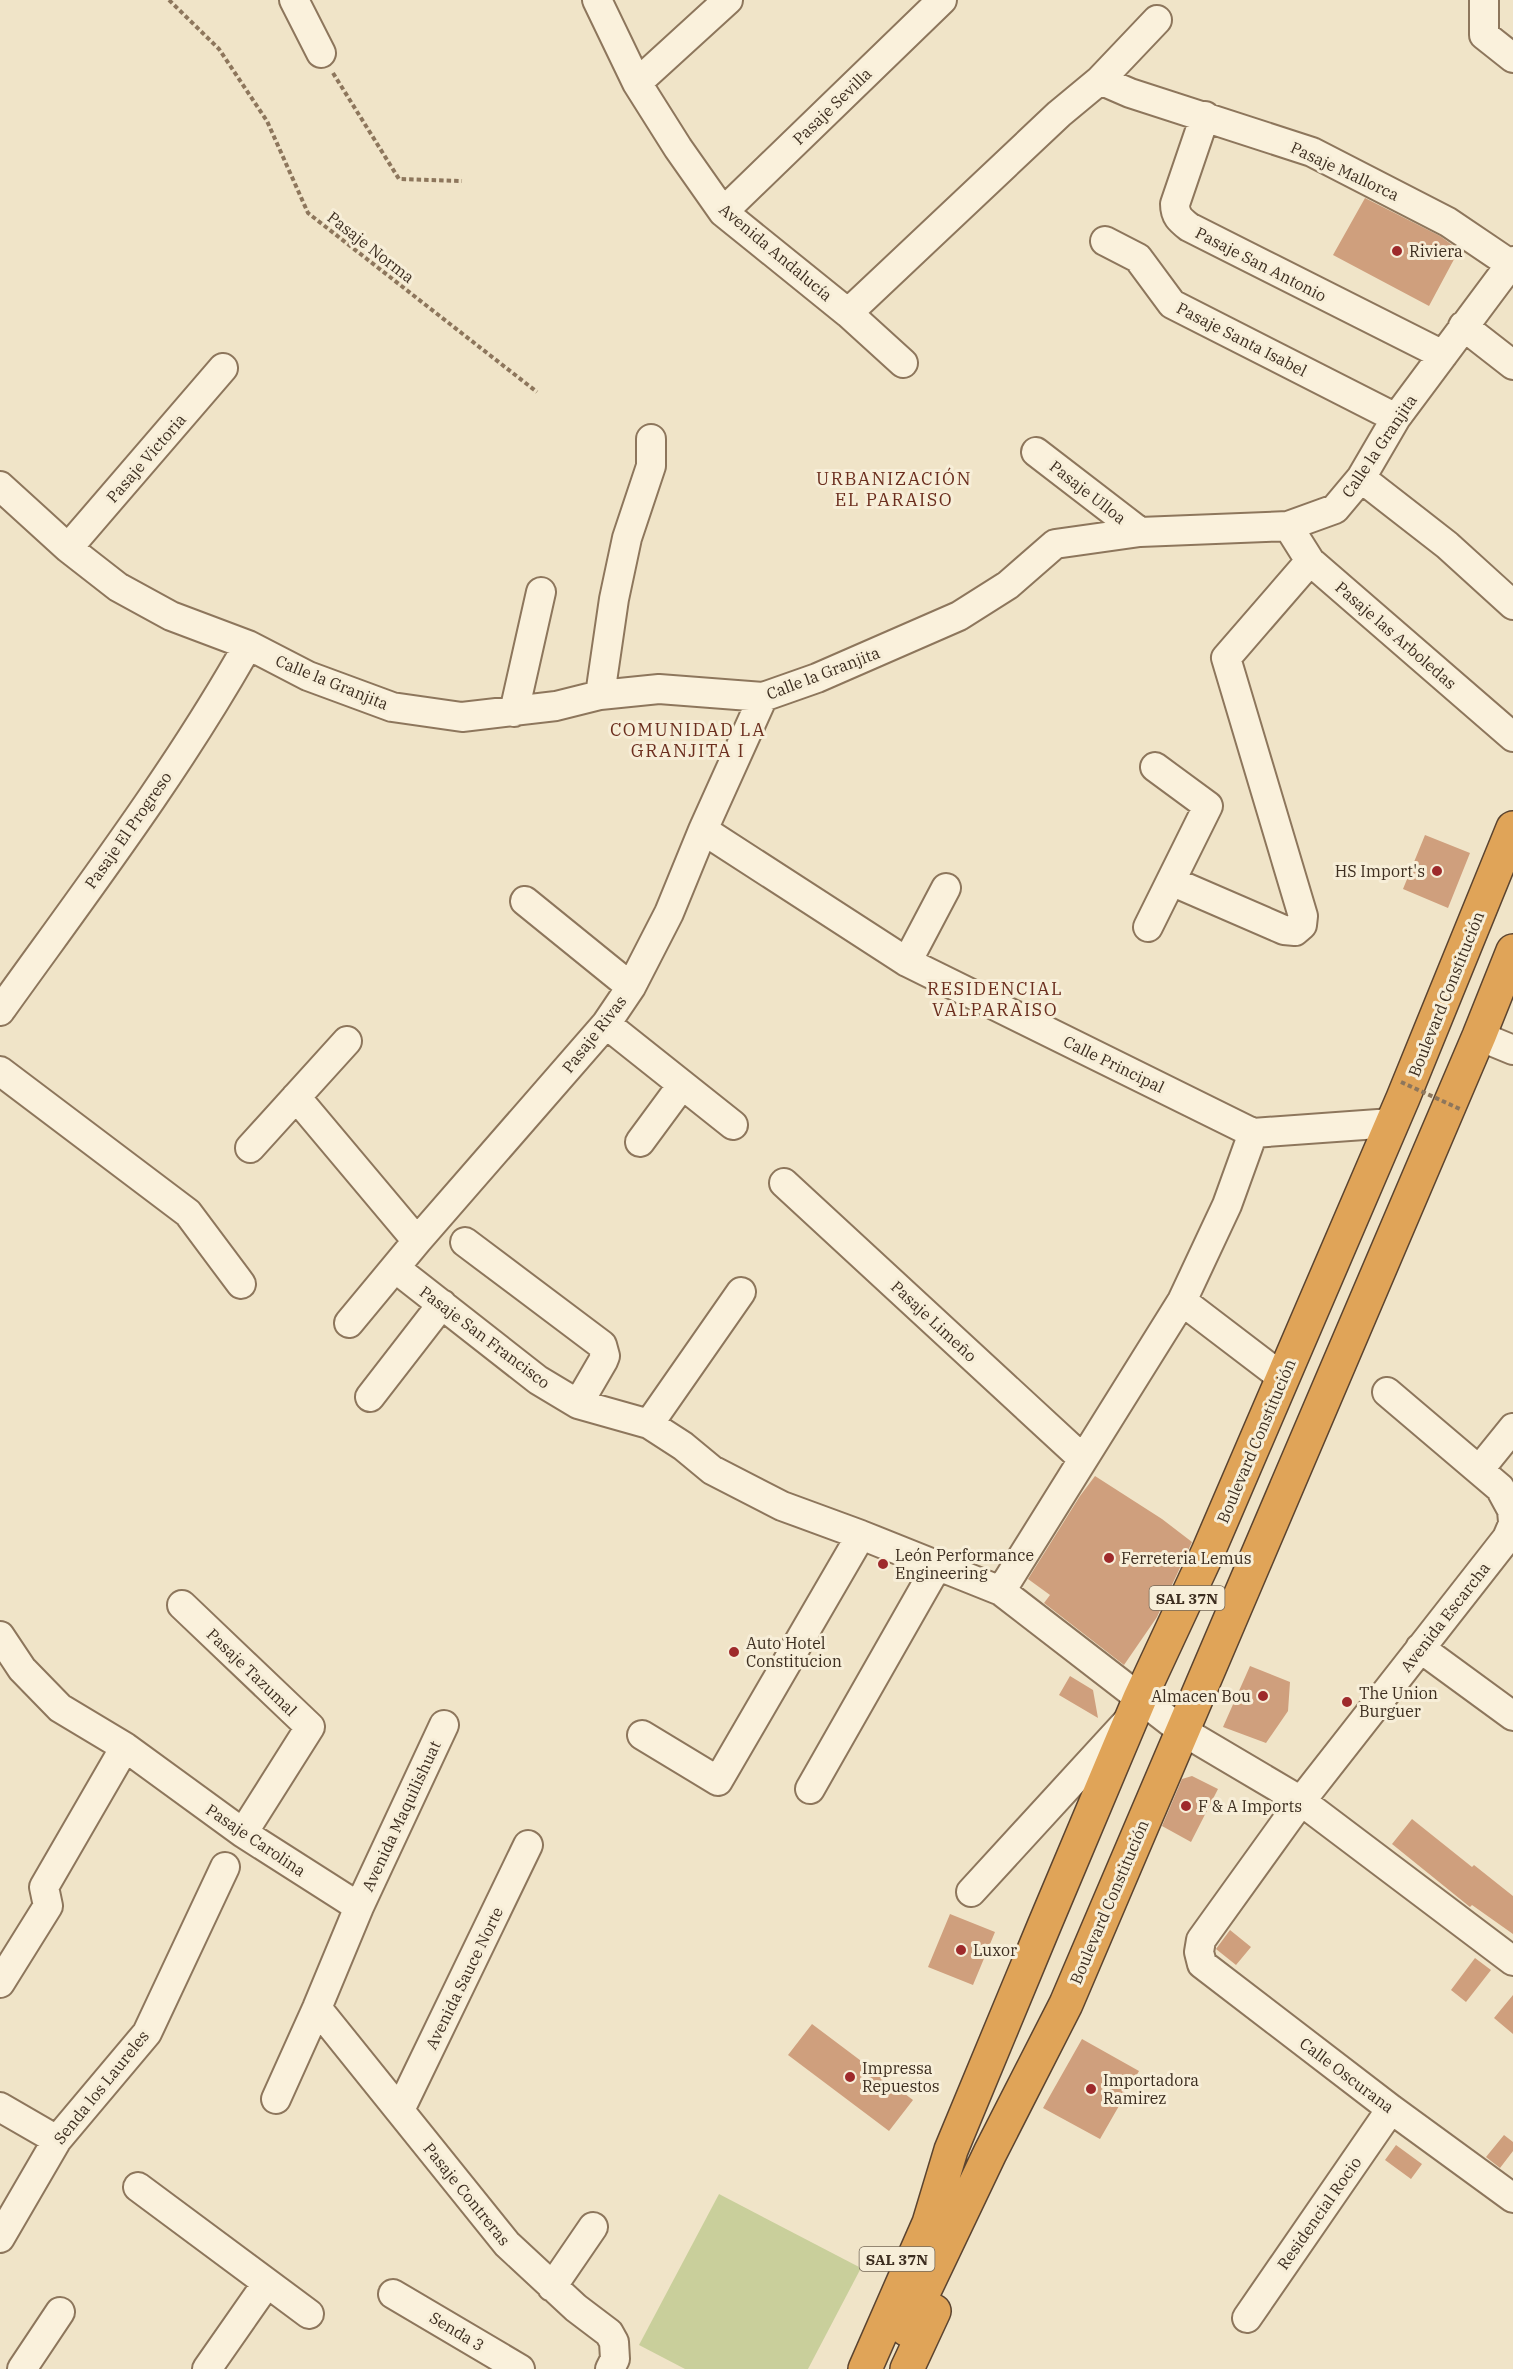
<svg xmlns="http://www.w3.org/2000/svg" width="1513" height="2369" viewBox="0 0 1513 2369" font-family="'IBM Plex Serif',serif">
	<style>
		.green { fill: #c9cf9b }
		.building { fill: #cf9f7d }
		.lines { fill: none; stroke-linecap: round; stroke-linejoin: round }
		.minor-casing { stroke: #8d765c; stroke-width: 32 }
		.highway-casing { stroke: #5b4430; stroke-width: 36 }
		.path { stroke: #8d765c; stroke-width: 4; stroke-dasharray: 4.5 3; stroke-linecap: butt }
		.minor { stroke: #faf1dc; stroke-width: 28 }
		.highway { stroke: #e0a458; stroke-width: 33 }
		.path-bridge { stroke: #8d765c; stroke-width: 4; stroke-dasharray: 4.5 3; stroke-linecap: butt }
		.poi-dot { fill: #9e2a2b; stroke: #f7eed8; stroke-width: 2 }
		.labels { text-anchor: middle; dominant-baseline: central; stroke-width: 6; stroke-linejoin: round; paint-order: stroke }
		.shield { fill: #f7eed8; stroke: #756857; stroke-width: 1.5 }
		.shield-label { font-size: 15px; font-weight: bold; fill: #3d2e20 }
		.street-label { font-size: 16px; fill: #3d2e20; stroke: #f7eed8 }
		.poi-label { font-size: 16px; fill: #3d2e20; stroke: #f7eed8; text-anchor: start }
		.neighbourhood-label { font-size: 18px; letter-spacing: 1.5px; fill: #6b2e1e; stroke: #f7eed8 }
	</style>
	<rect width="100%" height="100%" fill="#f0e4c8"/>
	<path class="green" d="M719 2194 861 2268 808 2369H685L639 2345Z"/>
	<path class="building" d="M1365 198 1440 236 1459 250 1429 306 1333 255Z
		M1425 835 1470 853 1448 908 1403 889Z
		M1095 1476 1162 1519 1192 1542 1157 1617 1124 1665 1044 1603 1050 1595 1028 1579 1080 1496Z
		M1250 1666 1290 1682 1288 1711 1266 1743 1223 1727Z
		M1070 1676 1093 1690 1098 1718 1059 1695Z
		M1192 1776 1218 1789 1191 1842 1162 1826 1182 1779Z
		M1412 1819 1472 1867 1474 1865 1513 1896V1934L1472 1905 1470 1907 1392 1844Z
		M950 1914 995 1932 973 1985 928 1967Z
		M1230 1930 1251 1947 1236 1965 1216 1949Z
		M1475 1958 1491 1970 1466 2002 1451 1990Z
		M1513 1995V2034L1494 2018Z
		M812 2024 913 2100 889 2131 788 2055Z
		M1082 2039 1139 2071 1100 2139 1043 2108Z
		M1504 2135 1513 2142V2151L1500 2168 1486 2157Z
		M1396 2145 1422 2164 1411 2179 1385 2160Z"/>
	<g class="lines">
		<g class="minor-casing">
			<path id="minor" d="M294 0 321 53
				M597 0 637 83 678 148 723 212 848 313 903 363
				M1484 0V35L1513 58
				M1100 80 1157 20
				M637 83 728 0
				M1205 116 1175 204C1175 216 1180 220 1189 227L1443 355
				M723 212 942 0
				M1105 241 1138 258 1172 304 1396 418
				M848 313 1059 114 1100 80 1130 93 1312 152 1448 222 1510 264
				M1463 326 1513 365
				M1036 452 1140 532
				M1361 478 1447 545 1513 605
				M0 486 68 548 118 587 171 616 248 645 308 676 392 707 462 717 556 706 600 695 659 689 763 697 817 678 959 616 1008 585 1055 544 1140 532 1288 526 1335 509 1361 478 1396 418 1513 261
				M1288 526 1310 561 1513 737
				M68 548 223 368
				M600 695 614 599 627 538 651 466V439
				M514 712 541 592
				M703 830 907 962 1253 1133 1392 1123
				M1171 881 1284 930 1295 931 1302 925 1303 916 1226 658 1310 561
				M525 901 631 987
				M1148 927 1208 806 1155 767
				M907 962 946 888
				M0 1011C86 891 176 773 248 645
				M606 1024 733 1125
				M1479 1036 1513 1050
				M0 1071 188 1213 241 1284
				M296 1097 417 1241
				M640 1142 682 1085
				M250 1148 347 1041
				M784 1183 1083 1459
				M465 1242 602 1345 605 1356 603 1361 578 1404
				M395 1268 538 1380 578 1404 649 1424 683 1446 712 1470 782 1506 861 1535 1001 1591 1181 1730 1301 1801 1513 1961
				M1182 1301 1283 1378
				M349 1323 417 1241 606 1024 631 987 669 913 703 830 763 697
				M1387 1392 1500 1488 1512 1510 1513 1522
				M370 1397 442 1304
				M649 1424 741 1292
				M1479 1470 1513 1428
				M1513 1524 1507 1538 1301 1801 1201 1940 1199 1952 1202 1964 1391 2109 1513 2198
				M1001 1591 1182 1301 1227 1205 1253 1133
				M182 1605 310 1727 243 1833
				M0 1636 22 1669 60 1708 125 1747 243 1833 359 1907 317 2008 276 2099
				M1420 1648 1513 1716
				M642 1735 718 1781 861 1535
				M810 1789 937 1566
				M971 1892 1126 1723
				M359 1907 444 1725
				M0 1983 48 1906 44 1887 125 1747
				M317 2008 507 2244 576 2308 609 2333 614 2342 615 2359 610 2369
				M0 2107 57 2140
				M400 2110 528 1845
				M138 2187 309 2314
				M0 2238 57 2140 147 2033 225 1867
				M552 2287 593 2227
				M393 2294 520 2369
				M1247 2318 1391 2109
				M22 2369 60 2312
				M207 2369 267 2283"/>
		</g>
		<g class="highway-casing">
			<path id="highway" d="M906 2329 990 2153 1066 2004 1479 1036 1513 951
				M865 2369 929 2223 951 2150 1044 1926 1140 1698 1208 1552 1403 1098 1513 828
				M907 2369 934 2311"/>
		</g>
		<path class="path" d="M169 0 219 49 267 121 308 213 537 392
			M333 73 399 179 462 181"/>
		<use href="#minor" class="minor"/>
		<use href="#highway" class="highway"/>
		<path class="path-bridge" d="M1401 1082 1462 1110"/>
	</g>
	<g class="poi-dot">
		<circle cx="1397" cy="251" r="6"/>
		<circle cx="1437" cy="871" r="6"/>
		<circle cx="1109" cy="1558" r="6"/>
		<circle cx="883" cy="1564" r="6"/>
		<circle cx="734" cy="1652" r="6"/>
		<circle cx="1263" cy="1696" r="6"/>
		<circle cx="1347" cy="1702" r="6"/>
		<circle cx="1186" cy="1806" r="6"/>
		<circle cx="961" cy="1950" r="6"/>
		<circle cx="850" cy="2077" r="6"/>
		<circle cx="1091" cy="2089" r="6"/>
	</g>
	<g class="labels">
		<g class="shield">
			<rect x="1149.5" y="1586" width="75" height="24" rx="4.5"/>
			<rect x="859.5" y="2247" width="75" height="24" rx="4.5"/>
		</g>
		<g class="shield-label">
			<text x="1187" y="1598">SAL 37N</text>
			<text x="897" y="2259">SAL 37N</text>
		</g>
		<g class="street-label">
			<text transform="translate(832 106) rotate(-44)">Pasaje Sevilla</text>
			<text transform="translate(1345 171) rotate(25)">Pasaje Mallorca</text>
			<text transform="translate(371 247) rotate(38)">Pasaje Norma</text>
			<text transform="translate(776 252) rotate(40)">Avenida Andalucía</text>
			<text transform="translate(1261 264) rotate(27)">Pasaje San Antonio</text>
			<text transform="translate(1242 339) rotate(27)">Pasaje Santa Isabel</text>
			<text transform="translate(1379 446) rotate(-56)">Calle la Granjita</text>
			<text transform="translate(146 458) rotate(-49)">Pasaje Victoria</text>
			<text transform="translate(1088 492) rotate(38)">Pasaje Ulloa</text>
			<text transform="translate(1396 635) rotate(41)">Pasaje las Arboledas</text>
			<text transform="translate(823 673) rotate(-21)">Calle la Granjita</text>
			<text transform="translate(332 682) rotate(22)">Calle la Granjita</text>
			<text transform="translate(128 830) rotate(-55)">Pasaje El Progreso</text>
			<text transform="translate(1446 994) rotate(-68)">Boulevard Constitución</text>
			<text transform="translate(594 1034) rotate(-52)">Pasaje Rivas</text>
			<text transform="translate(1114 1064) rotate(26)">Calle Principal</text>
			<text transform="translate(934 1321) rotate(43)">Pasaje Limeño</text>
			<text transform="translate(485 1337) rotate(37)">Pasaje San Francisco</text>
			<text transform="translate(1256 1441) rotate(-67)">Boulevard Constitución</text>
			<text transform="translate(1445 1617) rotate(-52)">Avenida Escarcha</text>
			<text transform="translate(252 1672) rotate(44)">Pasaje Tazumal</text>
			<text transform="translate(401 1816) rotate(-65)">Avenida Maquilishuat</text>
			<text transform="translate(256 1840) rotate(34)">Pasaje Carolina</text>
			<text transform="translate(1109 1902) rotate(-67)">Boulevard Constitución</text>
			<text transform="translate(464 1978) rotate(-64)">Avenida Sauce Norte</text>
			<text transform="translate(1347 2075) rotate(37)">Calle Oscurana</text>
			<text transform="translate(101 2087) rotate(-51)">Senda los Laureles</text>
			<text transform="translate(467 2194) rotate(51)">Pasaje Contreras</text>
			<text transform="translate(1319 2213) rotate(-55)">Residencial Rocio</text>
			<text transform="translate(457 2331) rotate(31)">Senda 3</text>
		</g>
		<g class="poi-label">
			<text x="1409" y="251">Riviera</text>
			<text x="1425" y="871" text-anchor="end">HS Import's</text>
			<text x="895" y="1555">León Performance<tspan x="895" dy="18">Engineering</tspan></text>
			<text x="1121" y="1558">Ferreteria Lemus</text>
			<text x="746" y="1643">Auto Hotel<tspan x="746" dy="18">Constitucion</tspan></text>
			<text x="1359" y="1693">The Union<tspan x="1359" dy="18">Burguer</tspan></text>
			<text x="1251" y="1696" text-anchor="end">Almacen Bou</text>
			<text x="1198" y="1806">F &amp; A Imports</text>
			<text x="973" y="1950">Luxor</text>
			<text x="862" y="2068">Impressa<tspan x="862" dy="18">Repuestos</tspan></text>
			<text x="1103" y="2080">Importadora<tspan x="1103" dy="18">Ramirez</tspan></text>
		</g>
		<g class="neighbourhood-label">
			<text x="894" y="478">URBANIZACIÓN<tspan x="894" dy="21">EL PARAISO</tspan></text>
			<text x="688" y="729">COMUNIDAD LA<tspan x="688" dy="21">GRANJITA I</tspan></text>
			<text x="995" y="988">RESIDENCIAL<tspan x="995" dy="21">VALPARAISO</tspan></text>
		</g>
	</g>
</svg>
